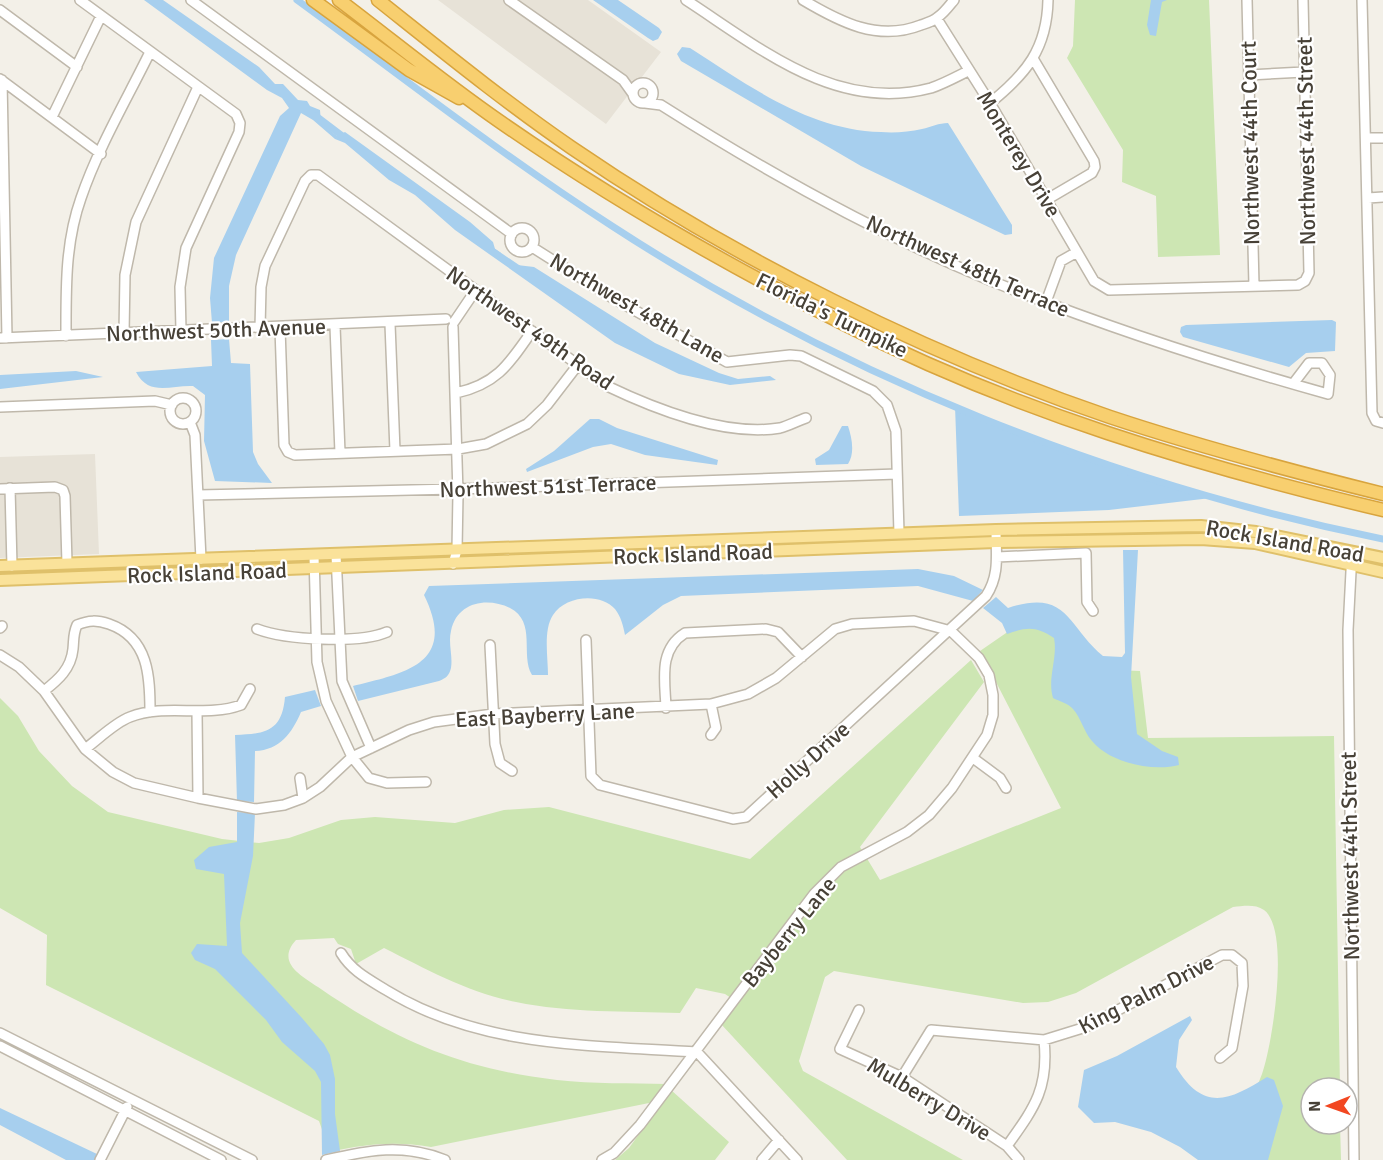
<svg xmlns="http://www.w3.org/2000/svg" width="1383" height="1160" viewBox="0 0 1383 1160" font-family="Signika,sans-serif">
	<style>
		.residential { fill: #e7e2d7 }
		.green { fill: #cde6b3 }
		.water { fill: #a7cfee }
		.lines { fill: none; stroke-linecap: round; stroke-linejoin: round }
		.canal { stroke: #a7cfee; stroke-width: 7 }
		.minor-casing { stroke: #bfb8ab; stroke-width: 12 }
		.major-casing { stroke: #dfc06a; stroke-width: 14 }
		.highway-casing { stroke: #d8a43e; stroke-width: 15 }
		.minor { stroke: #fff; stroke-width: 9 }
		.major { stroke: #fae29a; stroke-width: 10 }
		.highway { stroke: #f8cf6f; stroke-width: 12 }
		.labels { text-anchor: middle; dominant-baseline: central; stroke-width: 4.5; stroke-linejoin: round; paint-order: stroke }
		.street-label { font-size: 22px; fill: #474137; stroke: #fff }
	</style>
	<rect width="100%" height="100%" fill="#f3f0e8"/>
	<path class="residential" d="M438 0H588L661 52 606 124Z
		M95 454 99 554 0 558V457Z"/>
	<path class="green" d="M1075 0H1209L1220 255 1158 257 1156 196 1122 182 1123 150 1067 58 1073 46Z
		M1032 615 1113 670 1140 671 1148 738 1334 736 1340 1088H1311V1124H1340L1341 1160H1218C1232 1132 1251 1104 1262 1074 1272 1046 1291 930 1264 910 1255 904 1244 906 1233 907L1076 993 1048 1002 1023 1003 834 971 825 977 799 1061 803 1071 963 1160H847L721 1024 737 1002 725 994 696 988 680 1013C625 1011 569 1013 516 1002 469 993 426 969 384 948L356 964 351 949 338 944 334 938 296 940C276 962 300 975 318 987 396 1041 462 1069 557 1080 593 1084 631 1083 667 1084L654 1102 431 1147C395 1141 365 1144 330 1152L319 1121 46 985 47 935 0 908V698L18 716 39 751 72 786 108 812 222 839 259 843 289 838 341 820 375 817 455 823 504 810 549 807 750 859 971 660 984 682 860 847 880 880 1061 808 980 651Z
		M671 1090 729 1142 715 1160H615L629 1148Z"/>
	<path class="water" d="M144 0H163L259 67 275 84H283L298 100 307 101 310 106 320 110 321 123 337 136 345 132 470 222 493 242 495 249 501 253 499 257 514 268 517 265 534 267 655 343 719 373 738 379 770 376 776 380 730 385 679 374 615 343 455 230 415 195 389 180 345 143 335 139 313 120 301 113 236 255 229 286V322L212 323 210 298 214 258 280 116 289 108 282 98 267 90Z
		M593 0H618L659 28 662 32 658 39 653 41 648 38Z
		M1151 0H1167L1162 2 1156 36 1150 35 1147 25Z
		M682 47 690 48C749 86 809 130 881 132 894 133 909 132 922 129 931 127 939 123 948 123L1012 225V234L1005 235 861 166 681 61 677 54Z
		M1332 320 1336 322 1335 351 1306 353 1289 367 1183 337 1180 332 1181 327 1186 325Z
		M229 339 231 363 250 364 253 452 258 464 272 483 215 481 204 441 205 395 193 386C171 385 149 397 136 372L212 366 211 340Z
		M76 371 103 377 0 389V375Z
		M955 406 1068 451 1211 498 1109 510 959 516Z
		M590 419H599L617 428 718 460 717 465 645 455 611 444 593 447 527 472 526 469 554 451Z
		M842 426H848C852 438 855 453 848 464L816 465 815 459 829 450Z
		M1123 550H1138L1131 677 1137 734 1162 751 1178 757 1179 765C1153 772 1110 763 1092 741 1084 732 1081 718 1073 709 1069 704 1059 701 1053 698 1047 678 1058 658 1054 638 1036 626 1027 627 1007 634L1002 623 983 608 996 597 1008 608C1068 588 1067 626 1103 656L1122 657 1125 653Z
		M918 569 954 576 983 590 973 601 918 586 681 596 663 605 625 635C623 625 621 617 615 609 600 592 565 596 553 615 543 630 548 657 548 675H532C520 655 537 622 510 608 487 597 457 602 451 631 448 643 453 656 451 668 449 676 446 678 439 681L358 701 353 686C405 673 458 664 424 595L429 586Z
		M315 690 321 706 301 712C292 733 280 750 255 751L254 802 237 801 235 735C266 734 282 731 285 697Z
		M237 812 255 813 253 856 240 923 242 953 302 1018 324 1044 330 1055 335 1079V1114L340 1151 322 1155 321 1082 315 1071 282 1042 266 1020 215 969 195 960 191 953 197 944 227 946 224 874 196 869 194 860 209 847 237 842Z
		M1190 1016 1192 1020 1179 1040 1176 1067C1204 1113 1230 1100 1267 1077L1274 1080 1283 1106 1268 1160H1198L1180 1147 1151 1132 1115 1122 1094 1123 1078 1107 1084 1070 1117 1056Z
		M0 1108 97 1154 95 1160H66L0 1125Z"/>
	<g class="lines">
		<path class="canal" d="M297 0C401 76 503 156 612 226 844 377 1112 484 1383 539
			M316 116 345 138
			M492 251 523 272"/>
		<g class="minor-casing">
			<path id="minor" d="M80 0 236 114 240 123 239 132 186 248 180 287 181 331
				M191 0 512 234
				M509 0 623 80 633 94
				M686 0C760 48 836 113 931 88 943 84 956 77 968 71
				M803 0C840 22 878 42 921 25 927 23 934 21 938 17 944 13 949 6 954 0
				M1247 0 1254 286
				M1362 0 1372 413 1376 421 1383 423
				M0 10 77 67
				M937 19 990 103 1094 281 1109 290 1298 285 1305 281 1309 273 1303 0
				M1034 60 1094 161 1095 167 1092 173 1046 200
				M1249 75 1304 72
				M0 79 101 154
				M2 80 7 338
				M633 93a10 10 0 1 1 20 0a10 10 0 1 1-20 0Z
				M645 103 661 105C765 171 876 233 989 280 1100 325 1213 362 1328 394L1330 375 1322 363H1309L1293 384
				M990 103C1026 74 1047 49 1048 0
				M52 117 101 16
				M1366 138H1383
				M1368 198 1383 197
				M510 240a12 12 0 1 1 24 0a12 12 0 1 1-24 0Z
				M532 247 611 297 727 362 790 355 801 356 873 391 887 405 896 431 899 533
				M1046 302 1061 261 1077 252
				M454 322 475 291
				M390 324 395 451
				M335 326 340 453
				M260 328 261 287 265 266 305 181 311 175H318L607 386C655 409 725 437 780 428 788 426 797 421 806 418
				M280 328 284 445 288 452 295 455 458 449 486 444 527 424 547 405 577 366
				M124 333 125 275 136 222 198 87
				M66 336C66 289 65 243 81 198 98 148 127 99 150 52
				M0 338 446 319
				M456 393C497 384 509 364 532 331
				M170 411a13 13 0 1 1 26 0a13 13 0 1 1-26 0Z
				M0 407 155 401 172 405
				M190 422 195 435 201 559
				M10 488 12 566
				M0 489 55 487 63 490 65 496 67 563
				M198 495 495 488 897 474
				M1352 552 1348 630 1354 1160
				M336 555 342 681 371 748
				M314 556 317 662 326 701 352 757 369 778 387 783 426 782
				M997 557 1086 553 1087 602 1093 611
				M453 564 457 550 458 494 453 327
				M0 628 2 626
				M257 629C286 640 359 644 387 632
				M586 640 591 776 600 785 733 819 746 817 986 596C1000 575 996 554 996 530
				M490 645 495 744 500 763 512 771
				M0 655 19 667 44 691 85 749 113 772 134 783 198 798 256 809 284 805 303 798 320 787 352 757 409 730 434 722 493 714 711 704 748 694 776 678 835 629 852 624 914 621 951 631 979 658 989 675 993 695V715L987 735 952 788 929 815 907 832 841 867 814 894 640 1125 614 1153 602 1160
				M44 691C58 680 71 669 73 649 74 639 73 634 77 625 89 620 97 620 109 624 149 638 150 677 150 712
				M711 704 716 728 711 735
				M666 708C665 680 658 650 685 633L766 629 778 632 802 657
				M197 712 198 798
				M85 749C99 739 114 723 130 717 165 703 206 718 241 705L250 689
				M973 758 1000 778 1006 788
				M300 778 303 798
				M341 953C352 971 368 979 386 990 480 1048 590 1045 697 1052L797 1160
				M859 1010 840 1049 902 1077 1007 1146 1019 1160
				M0 1033 252 1160
				M0 1046 221 1160
				M902 1077 931 1030 1044 1040 1086 1027 1222 955H1232L1242 963 1243 986 1232 1048 1220 1058
				M1007 1146C1034 1108 1049 1089 1044 1040
				M100 1160 127 1107
				M326 1160C368 1150 404 1143 445 1160
				M762 1160 779 1140"/>
		</g>
		<g class="major-casing">
			<path id="major" d="M0 566 996 530 1201 526 1256 532 1383 558
				M0 580 996 542 1201 539 1255 543 1383 572"/>
		</g>
		<g class="highway-casing">
			<path id="highway" d="M313 0 409 70 459 98
				M339 0C392 40 444 83 499 121 608 197 725 264 844 324 1014 411 1198 466 1383 510
				M378 0C441 50 505 102 572 148 731 257 927 355 1110 417 1200 447 1291 471 1383 494"/>
		</g>
		<use href="#minor" class="minor"/>
		<use href="#major" class="major"/>
		<use href="#highway" class="highway"/>
	</g>
	<g class="labels">
		<g class="street-label">
			<text transform="translate(1306 141) rotate(-91)">Northwest 44th Street</text>
			<text transform="translate(1250 143) rotate(-91)">Northwest 44th Court</text>
			<text transform="translate(1019 154) rotate(59)">Monterey Drive</text>
			<text transform="translate(968 266) rotate(24)">Northwest 48th Terrace</text>
			<text transform="translate(637 308) rotate(30)">Northwest 48th Lane</text>
			<text transform="translate(832 315) rotate(26)">Florida's Turnpike</text>
			<text transform="translate(530 328) rotate(35)">Northwest 49th Road</text>
			<text transform="translate(216 330) rotate(-2)">Northwest 50th Avenue</text>
			<text transform="translate(548 486) rotate(-2)">Northwest 51st Terrace</text>
			<text transform="translate(1285 541) rotate(10)">Rock Island Road</text>
			<text transform="translate(693 554) rotate(-2)">Rock Island Road</text>
			<text transform="translate(207 573) rotate(-2)">Rock Island Road</text>
			<text transform="translate(545 715) rotate(-3)">East Bayberry Lane</text>
			<text transform="translate(808 760) rotate(-42)">Holly Drive</text>
			<text transform="translate(1350 856) rotate(-91)">Northwest 44th Street</text>
			<text transform="translate(789 932) rotate(-51)">Bayberry Lane</text>
			<text transform="translate(1146 994) rotate(-27)">King Palm Drive</text>
			<text transform="translate(929 1099) rotate(31)">Mulberry Drive</text>
		</g>
	</g>
	<g transform="translate(1329 1106) rotate(269)"><circle r="28" fill="#ffffff" stroke="#b5b3af" stroke-width="1.5"/>
	<path d="M0-4.5L10 22L0 15L-10 22Z" fill="#f24721"/>
	<text y="-9" font-size="16" font-weight="bold" text-anchor="middle" fill="#474137">N</text>
	</g>
</svg>
